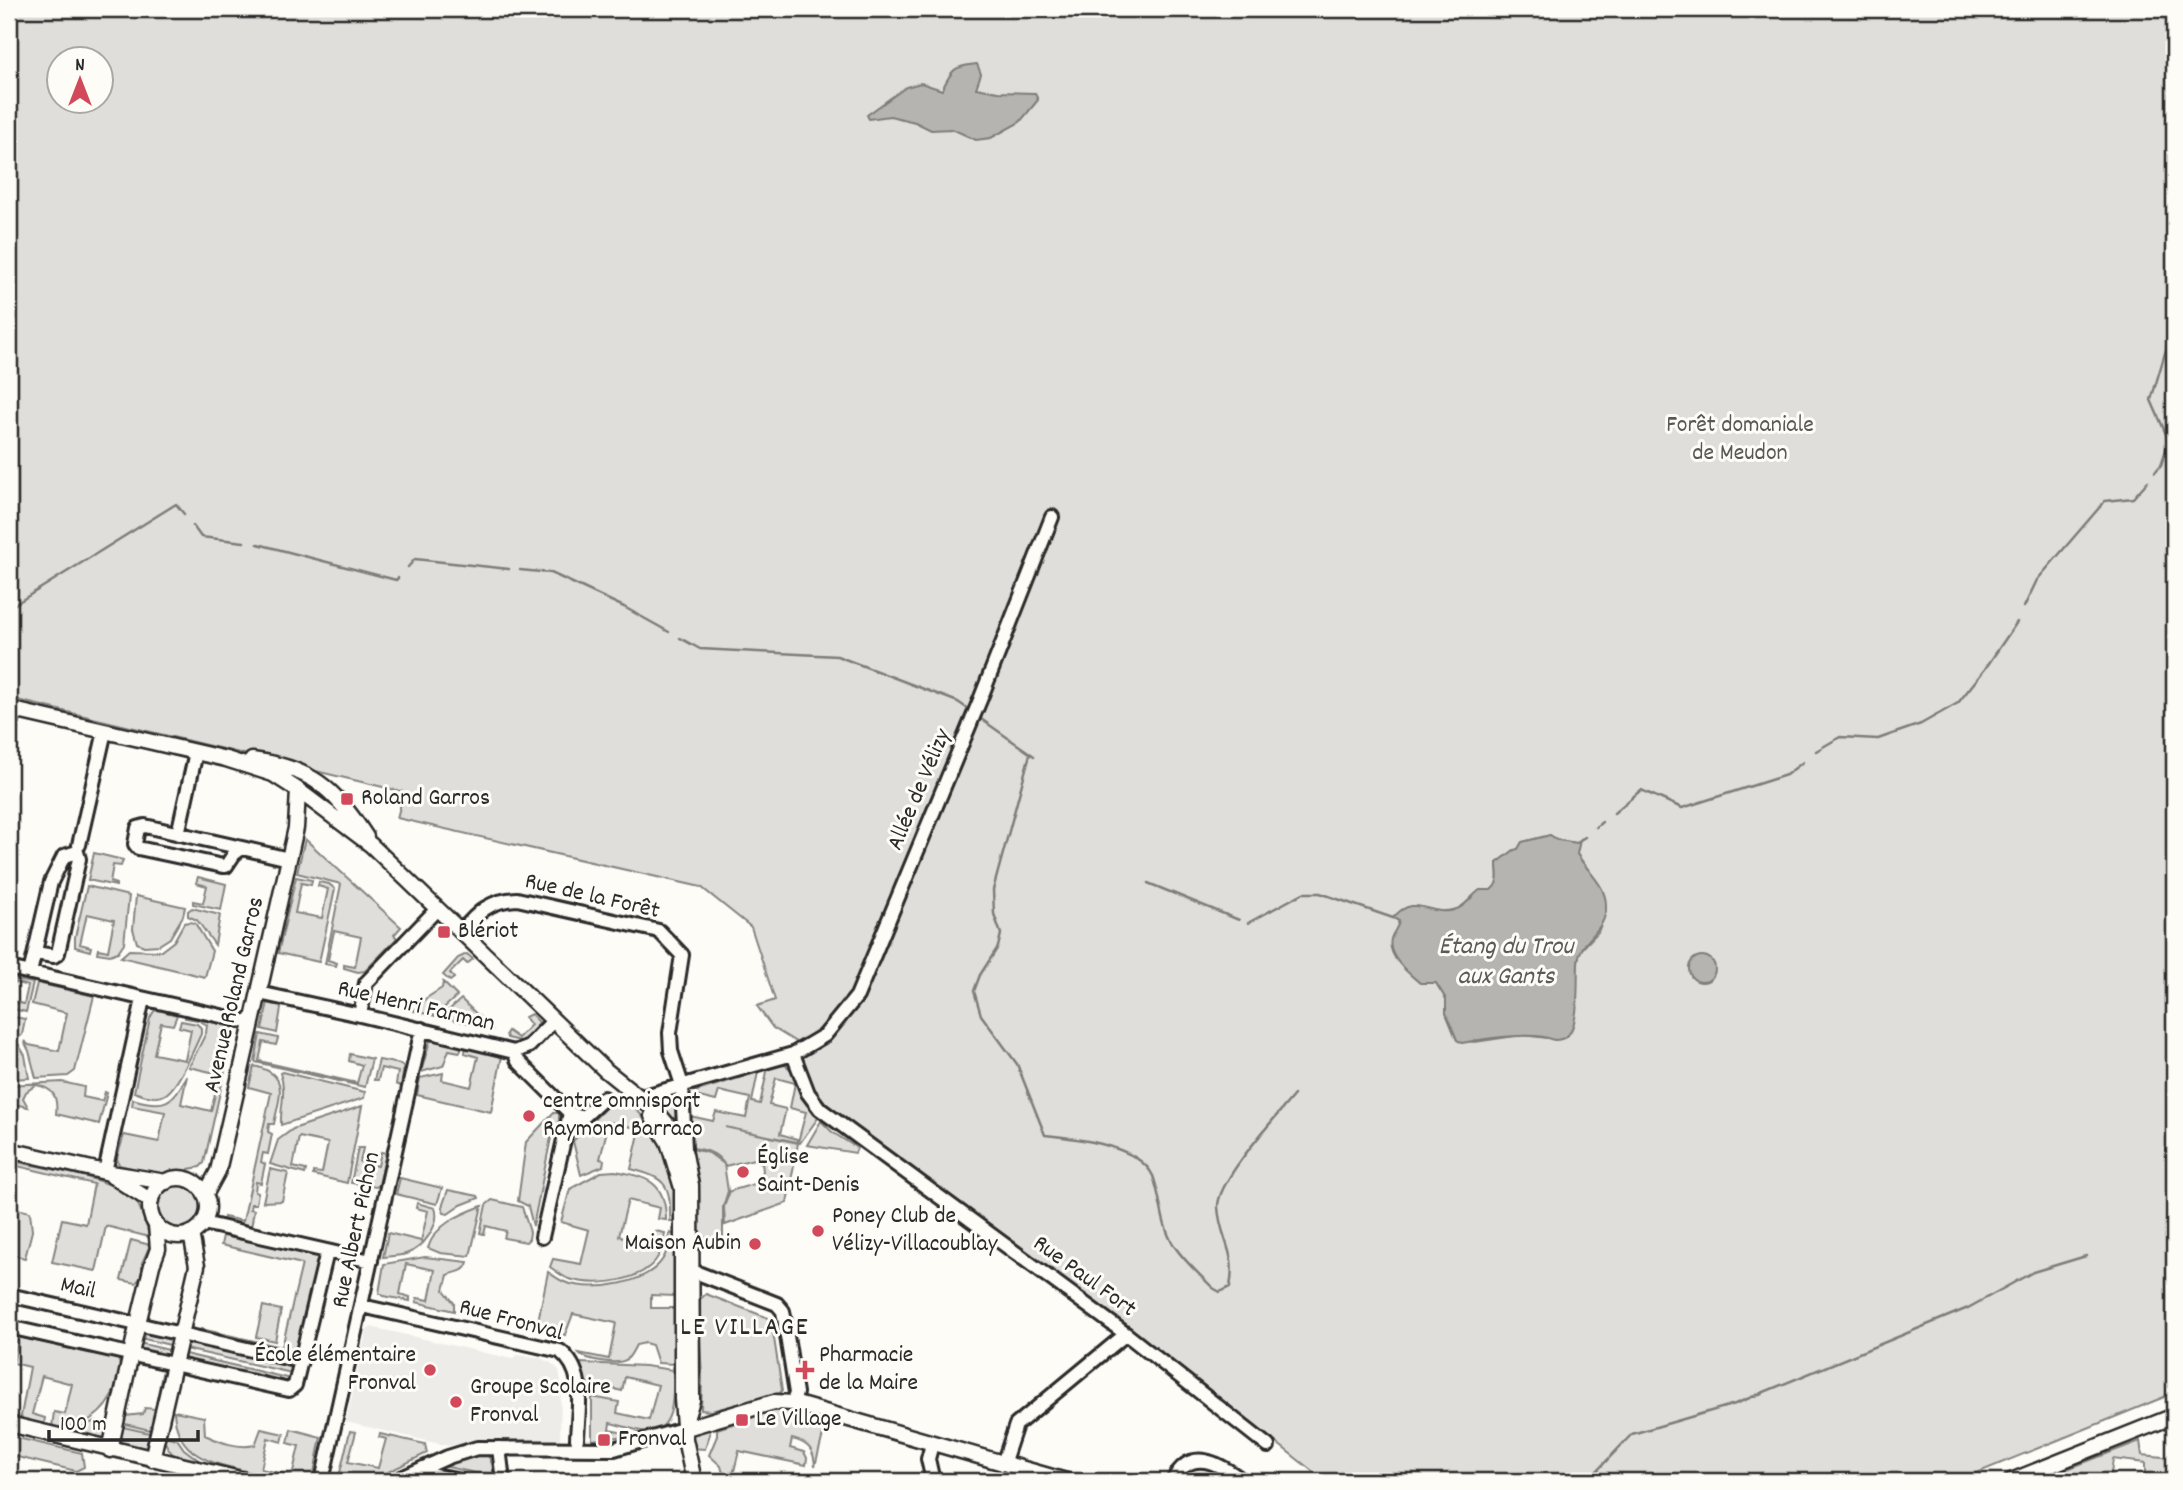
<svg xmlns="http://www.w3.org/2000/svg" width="2183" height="1490" viewBox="0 0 2183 1490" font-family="Dekko,sans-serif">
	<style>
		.built { fill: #edece8 }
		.green { fill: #dfdeda; stroke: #858482; stroke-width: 2; fill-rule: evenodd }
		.water { fill: #b5b4b1; stroke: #7e7d7b; stroke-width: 2 }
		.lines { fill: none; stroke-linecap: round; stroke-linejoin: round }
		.stream { stroke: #7e7d7b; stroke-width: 2.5 }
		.minor-casing { stroke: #2b2b2b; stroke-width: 18 }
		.tertiary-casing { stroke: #2b2b2b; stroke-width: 19 }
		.minor { stroke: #fdfcf7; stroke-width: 12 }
		.tertiary { stroke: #fdfcf7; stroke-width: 14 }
		.poi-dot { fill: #d1495b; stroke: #fdfcf7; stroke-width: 2.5 }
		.labels { text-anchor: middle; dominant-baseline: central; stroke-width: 6; stroke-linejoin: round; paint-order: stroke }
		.park-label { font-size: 24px; fill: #585857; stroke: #fdfcf7 }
		.street-label { font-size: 24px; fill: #2b2b2b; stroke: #fdfcf7 }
		.poi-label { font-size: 24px; fill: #2b2b2b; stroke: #fdfcf7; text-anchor: start }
		.water-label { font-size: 26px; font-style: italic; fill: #5b5b5a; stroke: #fdfcf7 }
		.neighbourhood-label { font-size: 26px; letter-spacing: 2px; fill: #2b2b2b; stroke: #fdfcf7 }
	</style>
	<rect width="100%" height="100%" fill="#fdfcf7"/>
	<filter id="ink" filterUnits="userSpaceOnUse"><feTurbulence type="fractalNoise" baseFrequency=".0143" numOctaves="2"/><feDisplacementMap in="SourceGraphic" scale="14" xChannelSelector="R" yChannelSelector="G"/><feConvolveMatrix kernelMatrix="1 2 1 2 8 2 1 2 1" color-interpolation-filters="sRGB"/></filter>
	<g filter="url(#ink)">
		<path class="built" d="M371 1327 512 1359 517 1355 540 1358 551 1363 559 1370 561 1382 560 1442 478 1440 449 1446 346 1422 367 1329Z"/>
		<path class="green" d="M9 9H2174V1393L1957 1481H1325L1139 1334 829 1109C812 1090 800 1068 796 1042L773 1028 757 1006 775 1000 751 927 701 887 397 818 404 792 9 698ZM60 60H102V102H60ZM1550 835 1558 840 1577 843V854L1602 889 1606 912 1598 932 1579 952 1573 1025 1547 1038 1522 1035 1475 1042 1457 1040 1446 1013V999L1436 983 1420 982 1395 958 1393 934 1396 932 1399 921 1394 918C1417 894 1427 916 1453 910 1465 908 1470 897 1480 890H1491C1501 882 1497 874 1497 863L1518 849 1522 842Z
			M305 839 401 927 394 935 397 938 365 971 358 972 344 968V965L355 967 361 937 334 931 328 960 337 963 336 966 325 964 341 884 297 873Z
			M94 853 123 860 121 866 113 865 110 882 116 884V886L88 880Z
			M198 877 226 884 221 910 193 904V901L203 903 207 886 196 883Z
			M296 877 312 880 311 885 301 883 295 913 322 918 328 889 318 886 319 882 329 884 335 889 319 962 278 953Z
			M87 886 129 896 124 943 118 952 110 955 97 953 98 949 108 951 114 920 87 914 80 944 91 947 90 951 75 947V937Z
			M136 896 185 907 183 916 170 938 159 945 144 946 137 943 133 929Z
			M192 908 220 915 215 945 197 920 188 916V911Z
			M189 922 195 923 212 951 205 977 121 957 129 950 161 951 174 941 184 923Z
			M467 954 473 959 467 964 463 960 450 973 454 978 450 981 443 975 458 958Z
			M11 979 33 983 26 1012 9 1008V1001L24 1004 28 986 10 981Z
			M443 982 457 996 435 1016 414 1011 425 999 442 988Z
			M37 983 94 996 75 1071 68 1076 36 1078 29 1051 24 1041 29 1045 59 1051 67 1013 32 1004Z
			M461 999 491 1028 441 1017Z
			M268 1002 279 1004 281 1008 277 1033 262 1029Z
			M158 1010 177 1015 173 1025 161 1023 154 1054 185 1060 191 1030 179 1027 181 1021 197 1024 201 1028V1034C194 1048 177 1092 162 1096 153 1099 142 1095 134 1092L150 1018 154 1011Z
			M531 1014 539 1022 533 1033 520 1041 507 1038 506 1034 508 1031 518 1038 531 1025 525 1017Z
			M9 1016 25 1019 22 1035 18 1038 9 1036Z
			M185 1016 233 1027 224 1075 189 1067 206 1033 207 1025 198 1020 185 1018Z
			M260 1034 278 1038 276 1045 263 1042 259 1061 357 1083 362 1065 349 1061 350 1054 372 1059 365 1087 255 1062Z
			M9 1040 17 1042 25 1055 29 1078 9 1079Z
			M434 1040 462 1046 460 1052 449 1050 443 1066 421 1072 430 1041Z
			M466 1046 502 1056 491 1112 417 1095 420 1078 443 1073 442 1080 471 1087 478 1057 465 1053Z
			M379 1060 400 1064 404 1067 401 1086 396 1084 398 1072 381 1068 378 1080H374Z
			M785 1065C800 1073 804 1104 818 1118L800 1143 798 1142 806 1112 790 1108 795 1083 776 1078 769 1105 786 1109 780 1134 797 1139V1142L725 1127 798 1143 787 1203 725 1225 724 1207 730 1191 761 1182V1175L763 1171 762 1163 754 1159 725 1166C719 1154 705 1149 692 1148L690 1116 713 1121 716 1112 746 1118 750 1098 719 1091 716 1101 695 1096 694 1092 758 1072 752 1102 760 1104 768 1067Z
			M254 1066C291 1074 279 1097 274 1124H269L268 1132 272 1134 268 1154 263 1153 261 1162 265 1164 261 1183 256 1182 255 1192 258 1193 256 1204H251L250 1209 254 1210 251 1228 223 1222 224 1217 243 1221 271 1093 249 1087Z
			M282 1072 365 1092 364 1098 281 1125C280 1106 287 1092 280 1073Z
			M187 1076 181 1104 211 1111 219 1078 223 1079 204 1163 200 1167 189 1169 188 1172H171L158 1174 119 1165 117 1158 124 1135 159 1142 165 1112 132 1106 133 1099C165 1109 172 1103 187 1076Z
			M62 1082 84 1087 83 1097 102 1101 105 1092 107 1093 99 1124 56 1114C58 1096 53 1088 36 1085L26 1092 23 1098 28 1107 9 1103V1085Z
			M620 1093C664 1134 675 1161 676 1221H670C671 1184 666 1178 631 1169L640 1129 609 1122 600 1159 604 1160 603 1166 581 1175 573 1141Z
			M673 1094 677 1097 676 1126 654 1101Z
			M362 1106 347 1183 313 1175V1172L322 1173 328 1143 299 1137 293 1167 306 1170 305 1174 270 1164 278 1140 293 1129Z
			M553 1113H559V1132L552 1133 533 1226 528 1206 518 1201 526 1142Z
			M821 1121 832 1132 857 1148 855 1153 807 1145Z
			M358 1148H363L360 1162 378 1166 381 1152 386 1153 379 1185 376 1187 351 1183Z
			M692 1149 709 1153 724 1164 728 1191 723 1207V1239L696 1237Z
			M9 1160C41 1168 109 1177 133 1197 139 1202 148 1229 149 1237L106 1226 96 1271 52 1262 62 1219 86 1224 94 1184 9 1164Z
			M270 1169 288 1173 282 1201 263 1202Z
			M615 1171C648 1177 666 1182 666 1220L658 1219 660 1208 628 1200 619 1236 651 1244 655 1231 665 1233C663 1245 660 1259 649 1267 630 1283 593 1286 569 1279 563 1277 556 1271 550 1267L553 1259 581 1264 589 1230 561 1222 570 1189 601 1172Z
			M400 1178 442 1188 437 1204 396 1194Z
			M155 1208a23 23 0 1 1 46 0a23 23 0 1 1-46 0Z
			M448 1190 478 1196 479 1198 461 1205 448 1214 444 1213 442 1207Z
			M492 1200 522 1207 530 1232 529 1239 526 1242 504 1238 506 1231 486 1226 484 1234 480 1233 486 1205Z
			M417 1203 435 1208C441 1224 423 1249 406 1254 399 1256 390 1256 383 1257L388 1233 421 1241 428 1211 416 1208Z
			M482 1206 470 1256 440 1253 428 1248C435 1224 461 1214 482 1206Z
			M9 1207 30 1212 32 1231 25 1258 9 1254Z
			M224 1231 321 1254 297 1357 200 1334 201 1329 282 1347 302 1264 221 1245Z
			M670 1233 675 1235 676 1238 674 1296 651 1295V1308H674V1364L658 1363 652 1345 645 1343 636 1345C634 1349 630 1357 627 1359 619 1366 585 1360 579 1353L609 1359 616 1323 573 1314 565 1335 539 1329 537 1326 548 1272C554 1276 560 1281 567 1283 595 1292 651 1284 665 1255 668 1248 669 1240 670 1233Z
			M131 1240 150 1245 142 1263V1276L136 1283 121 1280Z
			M425 1257 468 1262C465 1273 457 1271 448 1275L444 1290 454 1303V1311L416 1302 417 1298 429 1300 435 1270 406 1264 400 1294 410 1297V1301L384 1296 379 1293 384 1264Z
			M706 1294 771 1319 782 1390 780 1393 711 1411 701 1410 702 1378 698 1301Z
			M263 1306 281 1310 275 1341 256 1337Z
			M141 1329 173 1336 170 1345 140 1338Z
			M9 1335 118 1359C122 1367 119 1377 116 1386 106 1415 82 1430 52 1427L54 1412 65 1414 72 1384 42 1376 32 1414 45 1418 44 1424 24 1421 21 1416 30 1367 9 1362V1359L14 1360 17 1341 9 1339Z
			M188 1339 294 1364 292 1373 185 1349Z
			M139 1343 169 1350 168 1359 137 1352Z
			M185 1354 291 1379 290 1386 183 1362Z
			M580 1363 645 1366 673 1370C673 1391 677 1430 648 1432 638 1432 622 1425 610 1423L609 1430 635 1435 592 1440V1397L619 1402 617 1413 649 1420 658 1385 625 1377 622 1391 585 1382Z
			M163 1369 168 1370 154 1431 121 1423 125 1416 143 1414 145 1408 155 1409Z
			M779 1409 827 1419 815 1466C814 1450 809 1443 792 1439L790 1448 804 1452 807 1458 806 1465 739 1451 732 1479 724 1477 721 1466 709 1455 717 1436V1429Z
			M174 1411 204 1417 205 1435C220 1442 238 1449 255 1445L261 1429 284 1434 282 1442 268 1438 261 1469 292 1476 299 1446 288 1443 291 1429 321 1437 313 1478 310 1481C289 1481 270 1477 250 1472 213 1464 176 1457 174 1411Z
			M95 1421 110 1424 107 1436 99 1440 77 1436 79 1428Z
			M709 1425 710 1434 705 1449 691 1448 693 1435Z
			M119 1426 154 1434 149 1449 146 1451 120 1445 117 1441Z
			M350 1431 356 1432 348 1462 378 1468 386 1439 379 1437 380 1434 425 1444 427 1453 370 1481H338Z
			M9 1436 82 1453 84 1467 76 1471 9 1455Z
			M163 1436 177 1439 184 1449 205 1465C183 1459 170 1461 163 1436Z
			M2140 1441 2142 1455 2174 1458V1481L2145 1477V1463L2113 1459 2110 1481H2036Z
			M486 1454C493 1460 495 1474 491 1481H486L489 1476 443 1466C456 1458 471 1455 486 1454Z"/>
		<path class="water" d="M977 64 981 74 976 88 998 92 1035 93 1038 100 1020 122 991 138 976 140 952 129 931 130 915 122 890 116 869 119 867 115 906 87 921 83 942 90C952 69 954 66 977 64Z
			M1550 835 1558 840 1577 843 1580 840 1577 854C1586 870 1606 885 1606 905 1607 932 1580 939 1578 961 1577 978 1580 1023 1568 1035 1564 1039 1559 1040 1554 1040 1534 1031 1484 1039 1462 1043L1457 1040 1446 1013V999L1436 983H1420C1408 973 1384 954 1392 936 1394 931 1398 928 1399 921L1393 918C1415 892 1430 917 1454 910 1466 907 1471 896 1480 890H1491C1501 882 1497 874 1497 863L1514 850 1518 849 1522 842Z
			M1689 969a13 13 0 1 1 26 0a13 13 0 1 1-26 0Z"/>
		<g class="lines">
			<path class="stream" d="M2155 472 2161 465 2169 441 2151 400 2174 323
				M193 526 201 537 244 542
				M258 544 396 580 398 578
				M408 567 415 559 509 569
				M520 570 551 573 624 607 669 632
				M2024 607 2037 580 2105 501 2133 498 2148 481
				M9 608 176 504 184 514
				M680 638 700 649 837 656 958 702 968 709
				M981 719 1034 756
				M1816 751 1840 737 1878 739 1921 724 1958 703 1985 669 2017 622
				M1030 754 993 890 994 914 1001 934 998 947 980 975 974 991 981 1015 1017 1064 1045 1135C1075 1138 1139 1145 1153 1176 1161 1197 1161 1225 1173 1244 1183 1260 1199 1274 1213 1288L1220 1292 1230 1287C1237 1251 1220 1240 1218 1207 1217 1181 1276 1117 1294 1095
				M1614 813 1641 790 1682 808 1786 775 1803 762
				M1596 827 1602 822
				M1580 840 1585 837
				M1148 883 1239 920
				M1248 923 1303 893H1320L1393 918
				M1594 1474 1632 1434 1735 1404 1968 1308 2033 1272 2086 1256"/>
			<g class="minor-casing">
				<path id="minor" d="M9 731 13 710
					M145 826 242 848 234 854 226 866H223L138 848 135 844 138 828Z
					M178 834 196 752
					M79 845 105 731
					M242 848 289 859
					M461 932C478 912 490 900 517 899L659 931 682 955 670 1033 671 1051 682 1085 685 1149
					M9 968 252 1023
					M30 973 51 882 64 856 77 852 79 859 58 953 54 956 35 953
					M259 993 360 1015 514 1052 529 1046 553 1021
					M360 1015 366 983 437 909
					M514 1052 518 1061 570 1113 542 1237
					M793 1054 808 1093 820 1109 1126 1334 1268 1446
					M638 1098 793 1054 825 1035 857 996 980 700 1052 517
					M570 1113 582 1118 604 1098
					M105 1172 143 999
					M203 1223 371 1261
					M682 1271 695 1272 777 1304 783 1311 796 1393 793 1403
					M9 1295 300 1361
					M362 1306 560 1351C587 1372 578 1408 577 1439
					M9 1327 289 1390 295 1385 327 1252
					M932 1444 928 1459 933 1481
					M499 1448 503 1481
					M1003 1464 1016 1425 1126 1334
					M423 1468 427 1474 460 1481
					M322 1481 422 1029
					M395 1481 448 1457 477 1448 614 1449 683 1429
					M1173 1481C1190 1446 1219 1463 1243 1481"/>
			</g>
			<g class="tertiary-casing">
				<path id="tertiary" d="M9 709 226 759 273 774 298 790 371 845 604 1069 655 1110 678 1137 685 1154 691 1185 692 1400 683 1429
					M252 760C311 768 333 787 366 837
					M652 1116 668 1142 682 1188V1399L685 1439 694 1481
					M9 1150 105 1172 166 1182
					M112 1176 151 1201
					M150 1207a29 29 0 1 1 58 0a29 29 0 1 1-58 0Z
					M205 1195 218 1171 252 1023 296 828 298 790
					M9 1424 248 1481
					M683 1429 774 1402 793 1403 1066 1481
					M110 1450 134 1340 152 1265 158 1249 156 1225
					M152 1459 197 1266 191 1233
					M2011 1481 2174 1416"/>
			</g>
			<use href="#minor" class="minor"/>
			<use href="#tertiary" class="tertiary"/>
		</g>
	</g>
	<g class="poi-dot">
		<rect x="340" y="792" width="14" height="14" rx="3.5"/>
		<rect x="437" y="925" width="14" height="14" rx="3.5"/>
		<circle cx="529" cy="1116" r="7"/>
		<circle cx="743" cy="1172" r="7"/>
		<circle cx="818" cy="1231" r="7"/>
		<circle cx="755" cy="1244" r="7"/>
		<circle cx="430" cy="1370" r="7"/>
		<path d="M801.5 1359.5h7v7h7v7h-7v7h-7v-7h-7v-7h7z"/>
		<circle cx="456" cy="1402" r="7"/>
		<rect x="735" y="1413" width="14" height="14" rx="3.5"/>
		<rect x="597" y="1433" width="14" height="14" rx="3.5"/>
	</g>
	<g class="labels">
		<g class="park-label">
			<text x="1740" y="426">Forêt domaniale<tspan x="1740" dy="28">de Meudon</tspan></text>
		</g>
		<g class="street-label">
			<text transform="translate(920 790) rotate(-67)">Allée de Vélizy</text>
			<text transform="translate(592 897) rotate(13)">Rue de la Forêt</text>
			<text transform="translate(235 995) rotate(-77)">Avenue Roland Garros</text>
			<text transform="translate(416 1007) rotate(13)">Rue Henri Farman</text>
			<text transform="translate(357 1230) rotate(-78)">Rue Albert Pichon</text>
			<text transform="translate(1084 1277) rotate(36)">Rue Paul Fort</text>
			<text transform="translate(78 1289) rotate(13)">Mail</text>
			<text transform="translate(511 1321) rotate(15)">Rue Fronval</text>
		</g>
		<g class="poi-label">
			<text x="361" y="799">Roland Garros</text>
			<text x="458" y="932">Blériot</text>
			<text x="543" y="1102">centre omnisport<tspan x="543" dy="28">Raymond Barraco</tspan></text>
			<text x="757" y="1158">Église<tspan x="757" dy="28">Saint-Denis</tspan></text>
			<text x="832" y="1217">Poney Club de<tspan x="832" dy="28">Vélizy-Villacoublay</tspan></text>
			<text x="741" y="1244" text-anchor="end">Maison Aubin</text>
			<text x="416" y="1356" text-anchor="end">École élémentaire<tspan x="416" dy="28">Fronval</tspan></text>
			<text x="819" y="1356">Pharmacie<tspan x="819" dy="28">de la Maire</tspan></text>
			<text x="470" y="1388">Groupe Scolaire<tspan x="470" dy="28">Fronval</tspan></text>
			<text x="756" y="1420">Le Village</text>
			<text x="618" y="1440">Fronval</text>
		</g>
		<g class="water-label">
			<text x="1506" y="947">Étang du Trou<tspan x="1506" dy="30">aux Gants</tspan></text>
		</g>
		<g class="neighbourhood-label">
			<text x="745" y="1328">LE VILLAGE</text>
		</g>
	</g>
	<rect width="2183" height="1490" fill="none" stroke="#fdfcf7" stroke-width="35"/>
	<rect x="18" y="18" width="2148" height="1455" fill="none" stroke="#2b2b2b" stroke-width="2.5" filter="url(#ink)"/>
	<g transform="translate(80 80)"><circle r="33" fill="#fdfcf7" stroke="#a9a8a5" stroke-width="2"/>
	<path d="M0-5L12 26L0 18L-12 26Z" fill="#d1495b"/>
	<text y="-10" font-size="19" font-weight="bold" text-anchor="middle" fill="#2b2b2b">N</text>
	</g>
	<path d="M49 1430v10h149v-10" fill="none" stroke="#2b2b2b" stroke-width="3.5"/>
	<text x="60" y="1430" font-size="21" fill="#2b2b2b" stroke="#fdfcf7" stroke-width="5" paint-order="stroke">100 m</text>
</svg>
